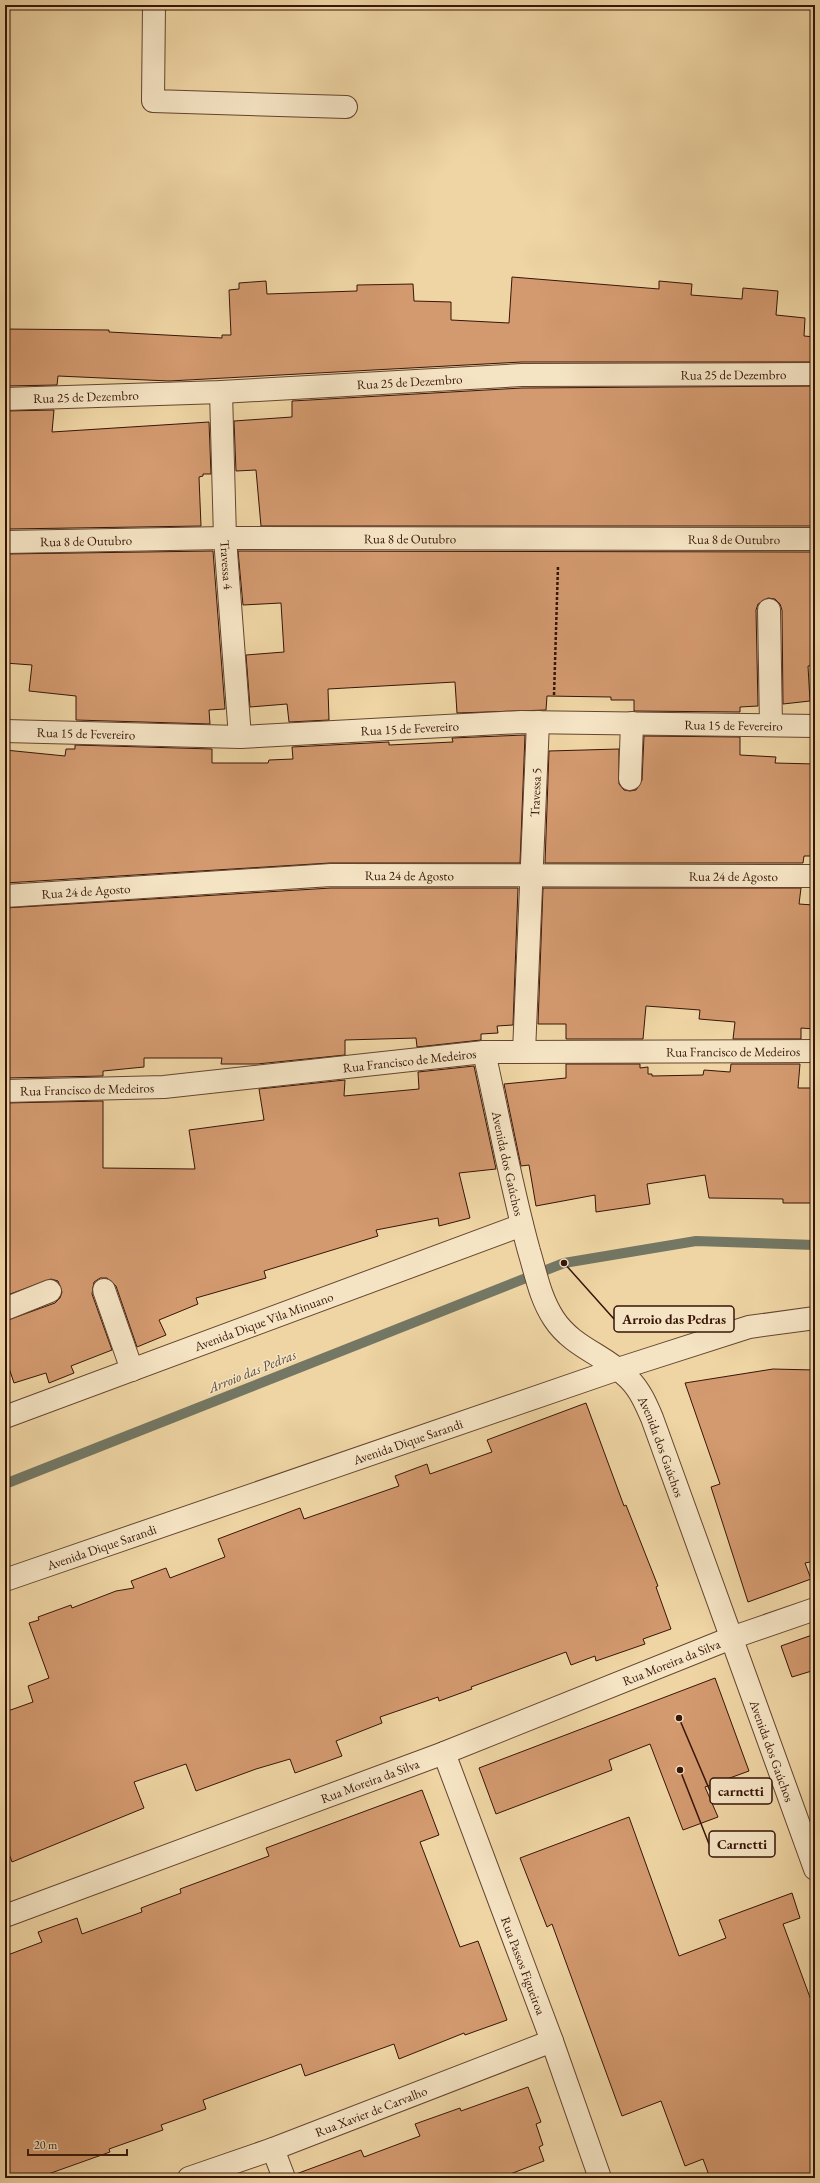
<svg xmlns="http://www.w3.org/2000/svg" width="820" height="2183" viewBox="0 0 820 2183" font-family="'EB Garamond',serif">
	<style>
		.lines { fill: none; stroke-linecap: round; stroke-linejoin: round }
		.stream { stroke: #737764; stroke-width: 10 }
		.building { fill: #d3996f; stroke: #371509 }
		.minor-casing { stroke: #654530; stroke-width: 24 }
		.path { stroke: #371509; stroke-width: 2.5; stroke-dasharray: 3 2; stroke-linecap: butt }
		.minor { stroke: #f5e4c4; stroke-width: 22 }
		.labels { text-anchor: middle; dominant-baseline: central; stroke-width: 3; stroke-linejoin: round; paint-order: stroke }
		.street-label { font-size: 13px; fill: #371509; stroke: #f5e4c4 }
		.water-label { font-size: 14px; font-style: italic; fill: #554637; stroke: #f5e4c4 }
		.leader { fill: none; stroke: #371509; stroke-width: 1.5 }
		.callout-dot { fill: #371509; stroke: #f5e4c4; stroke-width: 1.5 }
		.callout { fill: #f5e4c4; stroke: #371509; stroke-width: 1.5 }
		.callout-label { font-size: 14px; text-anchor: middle; font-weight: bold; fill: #371509 }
	</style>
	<rect width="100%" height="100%" fill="#efd5a4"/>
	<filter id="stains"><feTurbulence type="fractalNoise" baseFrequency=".005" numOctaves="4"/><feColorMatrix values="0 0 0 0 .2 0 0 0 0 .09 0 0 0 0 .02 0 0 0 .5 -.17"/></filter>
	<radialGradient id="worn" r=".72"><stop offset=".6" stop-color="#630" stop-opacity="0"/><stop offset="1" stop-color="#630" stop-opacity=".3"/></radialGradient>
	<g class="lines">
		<path class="stream" d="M5 1484 564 1263 696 1241 815 1245"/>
	</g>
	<path class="building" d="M512 277 659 289V281L692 284 691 295 742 299 743 288 778 291 776 315 805 318 804 336 815 337V362H522L169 381 58 376 57 385 5 386V329L109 330V332L222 338V335H231L229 290 239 289V283L266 281 267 294 357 291V285L413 284 414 301 451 302V320L509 323Z
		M815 386V526H261L256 470 236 471 234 421 292 417V401L522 388Z
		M54 410 52 432 209 422 211 474H203V476L199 477 201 526 9 529 5 488V411Z
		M213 551 225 709 209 710 210 724 76 720V696L29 691 32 665 5 663V554Z
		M238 551 815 552V665L808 666 810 701 783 704 782 610 780 604 775 599 768 598 758 604 756 610 758 706 740 707V712L634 711V700H611V697L547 696 546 710 457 713 455 682 328 689 329 720 289 722 287 704 250 707 246 655 284 652 281 603 243 605Z
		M525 735 520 863H330L5 883V750L65 756 66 749H75V745L212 749V763H268L269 760 293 759 292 747 389 742V745L453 742 452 738Z
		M644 736 740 737V755L776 757 775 763 815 764V856H804L803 863H545L549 751 619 749V784L624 790 630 791 636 790 642 780Z
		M331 888H518L513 1025 497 1026 498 1033 481 1034V1040L417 1047 416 1038 345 1040V1055L257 1064H221L222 1058H144V1067L103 1071V1076L5 1078V908Z
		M543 888H801L799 904 813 905V912H815V1029L801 1028V1039H733L735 1022 699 1019 700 1010 646 1006 643 1039H566V1024H538Z
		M566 1064H640V1068L648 1067V1074H652V1076L703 1075 704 1070 730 1072 731 1064H800L798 1088H815V1200H811L812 1203H783V1199L709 1198 705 1175 647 1184 650 1204 596 1212 595 1195 536 1206 529 1165 521 1166 504 1084 566 1078Z
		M474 1066 496 1169 459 1173 470 1218 439 1226 438 1218 376 1230 378 1236 264 1271 266 1278 196 1298 198 1304 159 1320 166 1335 137 1347 116 1286 107 1278H100L94 1282 92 1294 112 1350 71 1366 74 1373 49 1383 46 1373 14 1383 5 1356V1321L55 1303 60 1298 62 1292 58 1281 51 1279 5 1296V1103L103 1101V1168L195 1169 189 1130 264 1120 259 1089 345 1080 344 1096 419 1089 418 1072Z
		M773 1369 814 1370 815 1561 805 1563 811 1579 748 1602 711 1487 720 1484 685 1383Z
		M586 1403 624 1506 626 1505 658 1586 656 1587 671 1629 643 1639 645 1644 596 1661 595 1656 571 1665 566 1652 471 1687 472 1689 439 1701 438 1697 380 1717 382 1723 336 1741 342 1756 295 1773 290 1759 256 1769 196 1791 186 1764 134 1782 144 1808 12 1862 5 1842V1712L33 1702 28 1686 49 1678 29 1623 39 1620 38 1617 71 1605 72 1608 116 1591 134 1588 131 1581 166 1568 170 1578 225 1557 218 1539 300 1508 304 1519 399 1486 395 1476 427 1464 430 1474 492 1452 487 1440Z
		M815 1634V1670L792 1677 781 1646Z
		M715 1678 749 1771 705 1787 718 1817 683 1830 650 1744 609 1760 612 1770 496 1814 479 1768Z
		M422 1790 439 1835 420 1842 460 1947 478 1941 507 2020 465 2035 464 2033 399 2059 394 2044 305 2076 301 2064 203 2100 206 2109 161 2125 163 2130 109 2149 110 2152 37 2178H5V1956L42 1942 38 1932 77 1918 82 1934 142 1912 141 1908 181 1893 180 1889 269 1856 266 1848Z
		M629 1817 679 1956 726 1938 719 1920 792 1893 800 1918 783 1924 815 2011V2178H710L703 2159 685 2166 661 2101 622 2116 552 1924 547 1927 520 1858Z
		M528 2087 541 2122 536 2124 543 2145 539 2147 544 2161 500 2178H296V2174L361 2150 364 2157 420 2136 415 2124 460 2108 461 2111Z"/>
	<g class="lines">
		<g class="minor-casing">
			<g id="minor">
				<path d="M154 5 153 101 346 107"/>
				<path id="s1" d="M221 392 225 538 240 737"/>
				<path id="s2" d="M5 399 221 392 522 375 815 374"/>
				<path id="s3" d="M5 542 225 538 815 539"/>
				<path d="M769 610 771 725"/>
				<path id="s4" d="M5 731 240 737 521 722 815 726"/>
				<path d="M630 779 632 723"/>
				<path id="s5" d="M5 896 331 875 815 876"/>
				<path id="s6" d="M484 1052C499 1119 511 1186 529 1251 536 1274 540 1298 554 1319 573 1348 606 1355 629 1379 640 1390 646 1404 652 1418L815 1869"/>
				<path id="s7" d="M524 1052 538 722"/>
				<path id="s8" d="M5 1091 164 1087 484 1052 815 1051"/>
				<path d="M104 1290 132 1370"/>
				<path d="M5 1309 50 1291"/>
				<path id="s9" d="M5 1417 522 1225"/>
				<path id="s10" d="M5 1580 618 1369 749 1327 815 1318"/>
				<path id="s11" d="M444 1753 552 2041 600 2178"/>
				<path id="s12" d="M5 1916 444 1753 731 1638 815 1609"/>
				<path d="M273 2149 284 2178"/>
				<path id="s13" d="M189 2178 273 2149 552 2041"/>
			</g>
		</g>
		<path class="path" d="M554 695 558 566"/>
		<use href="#minor" class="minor"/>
	</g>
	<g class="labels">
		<g class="street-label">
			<text stroke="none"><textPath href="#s2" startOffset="729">Rua 25 de Dezembro</textPath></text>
			<text stroke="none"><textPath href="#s2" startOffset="405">Rua 25 de Dezembro</textPath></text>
			<text stroke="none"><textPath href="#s2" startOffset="81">Rua 25 de Dezembro</textPath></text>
			<text stroke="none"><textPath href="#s3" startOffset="405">Rua 8 de Outubro</textPath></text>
			<text stroke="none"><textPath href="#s3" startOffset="729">Rua 8 de Outubro</textPath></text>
			<text stroke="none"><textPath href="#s3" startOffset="81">Rua 8 de Outubro</textPath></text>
			<text stroke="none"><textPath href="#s1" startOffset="173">Travessa 4</textPath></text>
			<text stroke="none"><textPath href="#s4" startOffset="729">Rua 15 de Fevereiro</textPath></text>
			<text stroke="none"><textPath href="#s4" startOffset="405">Rua 15 de Fevereiro</textPath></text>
			<text stroke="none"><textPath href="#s4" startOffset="81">Rua 15 de Fevereiro</textPath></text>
			<text stroke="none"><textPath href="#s7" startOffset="260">Travessa 5</textPath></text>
			<text stroke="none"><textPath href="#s5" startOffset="405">Rua 24 de Agosto</textPath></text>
			<text stroke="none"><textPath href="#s5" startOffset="729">Rua 24 de Agosto</textPath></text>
			<text stroke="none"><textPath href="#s5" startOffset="81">Rua 24 de Agosto</textPath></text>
			<text stroke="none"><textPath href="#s8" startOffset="730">Rua Francisco de Medeiros</textPath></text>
			<text stroke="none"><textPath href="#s8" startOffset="406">Rua Francisco de Medeiros</textPath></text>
			<text stroke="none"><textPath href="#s8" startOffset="82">Rua Francisco de Medeiros</textPath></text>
			<text stroke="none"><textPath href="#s6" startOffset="114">Avenida dos Gaúchos</textPath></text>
			<text stroke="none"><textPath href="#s9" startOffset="276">Avenida Dique Vila Minuano</textPath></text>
			<text stroke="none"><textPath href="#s10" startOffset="426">Avenida Dique Sarandi</textPath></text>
			<text stroke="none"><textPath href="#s6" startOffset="449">Avenida dos Gaúchos</textPath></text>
			<text stroke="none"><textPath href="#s10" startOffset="102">Avenida Dique Sarandi</textPath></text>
			<text stroke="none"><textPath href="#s12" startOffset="713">Rua Moreira da Silva</textPath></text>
			<text stroke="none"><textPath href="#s6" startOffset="773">Avenida dos Gaúchos</textPath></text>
			<text stroke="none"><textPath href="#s12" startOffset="389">Rua Moreira da Silva</textPath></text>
			<text stroke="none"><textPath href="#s11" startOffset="227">Rua Passos Figueiroa</textPath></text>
			<text stroke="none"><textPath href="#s13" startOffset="194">Rua Xavier de Carvalho</textPath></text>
		</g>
		<g class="water-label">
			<text transform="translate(252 1371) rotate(-22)">Arroio das Pedras</text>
		</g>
	</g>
	<path class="leader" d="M564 1263L614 1319M679 1718L710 1791M680 1770L709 1844"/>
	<g class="callout-dot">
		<circle cx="564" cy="1263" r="4"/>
		<circle cx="679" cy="1718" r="4"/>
		<circle cx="680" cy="1770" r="4"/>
	</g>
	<g class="callout">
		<rect x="614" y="1306" width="120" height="26" rx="4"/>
		<rect x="710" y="1778" width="62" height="26" rx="4"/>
		<rect x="709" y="1831" width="66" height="26" rx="4"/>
	</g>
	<g class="callout-label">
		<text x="674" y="1324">Arroio das Pedras</text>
		<text x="741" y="1796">carnetti</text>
		<text x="742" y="1849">Carnetti</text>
	</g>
	<rect width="820" height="2183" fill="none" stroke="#efd5a4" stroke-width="20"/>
	<rect x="6" y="6" width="808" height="2171" fill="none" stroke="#371509" stroke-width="2"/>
	<rect x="10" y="10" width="800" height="2163" fill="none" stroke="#371509"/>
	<path d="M28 2149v6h99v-6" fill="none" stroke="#371509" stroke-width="2"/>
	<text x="34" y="2149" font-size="12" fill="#371509" stroke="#f5e4c4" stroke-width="3" paint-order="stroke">20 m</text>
	<rect width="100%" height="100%" filter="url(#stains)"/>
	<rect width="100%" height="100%" fill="url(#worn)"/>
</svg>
